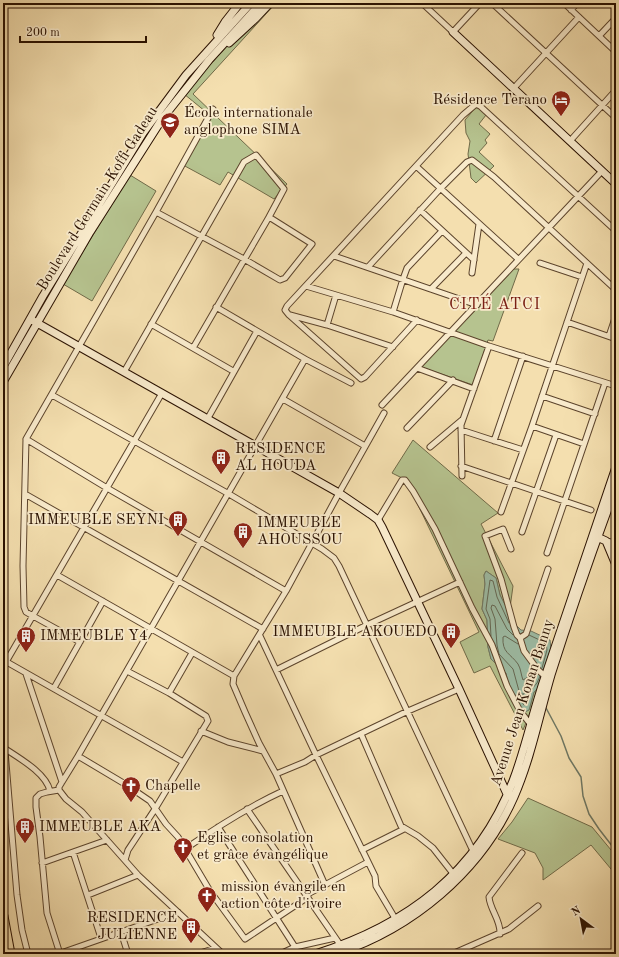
<svg xmlns="http://www.w3.org/2000/svg" width="619" height="957" viewBox="0 0 619 957" font-family="'Old Standard TT',serif">
	<style>
		.green { fill: #b6c38f; stroke: #706a48 }
		.water { fill: #9dbda6; stroke: #6f7864 }
		.lines { fill: none; stroke-linecap: round; stroke-linejoin: round }
		.shore { stroke: #646753; stroke-width: 1 }
		.stream { stroke: #6f7864; stroke-width: 1.5 }
		.street-casing { stroke: #5c442c; stroke-width: 7 }
		.secondary-casing { stroke: #2a1100; stroke-width: 9 }
		.highway-casing { stroke: #2a1100; stroke-width: 11 }
		.street { stroke: #f8eacb; stroke-width: 5 }
		.secondary { stroke: #f8eacb; stroke-width: 7 }
		.highway { stroke: #f4dfaf; stroke-width: 9 }
		.labels { text-anchor: middle; dominant-baseline: central; stroke-width: 3.5; stroke-linejoin: round; paint-order: stroke }
		.poi-label { font-size: 15px; fill: #2a1100; stroke: #f8eacb; text-anchor: start }
		.street-label { font-size: 15px; fill: #2a1100; stroke: #f8eacb }
		.neighbourhood-label { font-size: 16px; letter-spacing: 1px; fill: #7a1f14; stroke: #f8eacb }
	</style>
	<rect width="100%" height="100%" fill="#f4dfaf"/>
	<filter id="stains"><feTurbulence type="fractalNoise" baseFrequency=".005" numOctaves="4"/><feColorMatrix values="0 0 0 0 .2 0 0 0 0 .09 0 0 0 0 .02 0 0 0 .5 -.17"/></filter>
	<radialGradient id="worn" r=".72"><stop offset=".6" stop-color="#630" stop-opacity="0"/><stop offset="1" stop-color="#630" stop-opacity=".3"/></radialGradient>
	<path class="green" d="M265 3H276L193 94 287 184 274 199 228 172 220 185 183 165 211 116 184 94Z
		M477 106 486 115 479 124 490 134 485 140 487 143 479 152 494 166 476 183 471 178 468 154 470 141 466 133 465 120Z
		M130 175 156 191 92 301 63 284Z
		M514 269H519L493 341 488 340 473 385 421 367Z
		M413 440 498 513 481 524 513 586 509 615 500 595 496 578 486 571 484 575 485 584 482 609 487 620 488 647 491 659 506 673 508 683 529 710 534 692 541 686 523 730 490 666 474 673 460 642 479 632 406 480 392 473Z
		M528 798 592 827 616 856V875L591 845 543 880V868L535 853 498 839 512 822Z"/>
	<path class="water" d="M486 571 496 578 500 595 515 624 521 630 531 631 550 640 551 650 541 686 534 692 529 710 525 712 518 706 508 683 506 673 491 659 488 647 487 620 482 609 485 584 484 575Z"/>
	<g class="lines">
		<path class="shore" d="M513 635 507 629 495 606 492 605 491 608 495 619 497 645 499 654 513 669 519 691 521 694H524C527 685 533 681 535 672
			M529 635 546 643 547 650 542 668
			M491 636 490 619 486 609 490 580 493 581 497 597 509 623
			M518 644 505 636 503 637C502 653 510 653 518 664 521 669 521 675 523 680L528 677 531 666
			M516 695 524 705H526L530 691 537 683 540 676"/>
		<path class="stream" d="M545 706 561 736 569 758 581 777 583 796 589 814 599 829 616 851"/>
		<g class="street-casing">
			<path id="street" d="M422 3 453 32 480 3
				M492 3 616 118
				M564 3 616 52
				M571 10 577 3
				M599 36 616 18
				M513 89 579 17
				M570 141 616 90
				M416 166 518 259
				M420 210 474 260
				M156 212 244 259 280 280 285 278 312 244 269 217 193 348
				M334 256 477 305
				M540 263 582 277
				M368 267 440 189 467 162 472 160 494 177 616 290
				M472 273 479 224
				M306 286 393 312 489 346 616 386
				M431 289 466 253
				M216 307 305 359 351 383
				M393 312 403 279 407 268 442 231
				M290 315 327 325 393 347
				M417 320 365 377 361 379 289 315 285 310 287 306 463 115 476 104 480 106 616 231
				M567 322 616 339
				M151 324 233 371
				M327 325 336 295
				M609 336 616 315
				M417 368 474 389
				M124 372 244 162 256 155 284 189 269 217
				M52 395 229 494 322 549 334 558 339 566 473 851
				M542 396 595 414
				M283 399 365 446
				M382 405 602 171
				M208 418 257 331
				M532 426 584 444
				M407 428 453 380
				M461 430 523 450
				M26 439 107 488 286 591
				M494 441 523 356
				M430 447 462 420
				M461 466 591 510
				M462 476 461 425 489 346
				M25 494 263 629
				M501 512 532 426 587 263
				M378 520 402 480H405L413 491 435 529 472 608 492 645 507 686 520 711 531 725
				M522 532 556 435
				M606 541 616 543
				M511 549 503 529 485 536 501 579 514 627 517 635 520 638 526 634 548 569
				M547 553 605 383
				M57 575 234 676 233 684 245 712 259 743 276 774 325 885
				M260 636 316 755 375 876 376 886 396 920
				M520 638 524 651 538 670 545 676
				M80 642 33 616 26 612 24 607 23 566 26 439 156 212 213 109
				M5 661 183 762
				M6 662 162 393
				M276 670 367 625 460 582
				M26 674 62 782
				M234 676 286 591 339 493 384 413
				M54 688 103 601
				M169 693 192 653
				M3 727 17 895 22 930 28 954
				M201 731 228 742 263 751
				M361 734 401 826 418 836 433 848 455 876
				M4 748C19 758 46 773 50 791
				M78 756 125 784 150 801 166 824 178 837 210 891 245 939 308 897
				M276 774 305 762 316 755 408 711 459 689
				M59 790V787L78 756 305 359
				M59 790 66 799 82 812 138 875 223 954
				M59 790 47 792 40 794 36 798V807L40 837 47 913 60 954
				M247 809 341 946
				M218 827 295 947
				M185 849C217 827 248 807 283 791
				M362 850 404 829
				M73 852 107 840
				M125 860 128 850 155 809 208 721 206 716 169 693 127 671
				M42 863 73 852 101 938
				M88 895 138 875
				M306 895 368 862
				M121 932 128 954
				M500 934C501 920 490 910 489 897L522 853
				M58 954 178 912
				M197 954 216 948
				M280 954 295 947 335 938
				M452 954 509 929 538 906"/>
		</g>
		<g class="secondary-casing">
			<path id="secondary" d="M453 32 616 184
				M217 35 225 22 240 3
				M229 43 255 19 270 3
				M30 319 339 493 370 514 378 520 382 527 459 689 507 794 513 798
				M3 367 43 296 143 133 186 75 251 3
				M3 382 90 232 162 119 209 60 261 3
				M593 535 606 541 616 565
				M315 954C407 925 477 873 513 781 526 747 533 711 545 677 568 607 592 537 616 467
				M335 954C412 929 481 872 514 797 531 758 539 716 551 675 571 612 593 549 616 487"/>
		</g>
		<g class="highway-casing">
			<path id="highway" d="M3 916 10 954
				M3 953V954"/>
		</g>
		<use href="#street" class="street"/>
		<use href="#secondary" class="secondary"/>
		<use href="#highway" class="highway"/>
	</g>
	<defs>
		<g id="hotel-pin" transform="scale(1)"><path d="M0 17L-7.5 6A9.5 9.5 0 1 1 7.5 6Z" fill="#8f2418" stroke="#f8eacb"/><path d="M-6-4.5h1.5V1H6V5H4.5V3h-9V5H-6ZM-4 0a1.8 1.8 0 1 1 3.6 0ZM.5 0V-2.5h3Q6-2.5 6 0Z" fill="#fff"/></g>
		<g id="university-pin" transform="scale(1)"><path d="M0 17L-7.5 6A9.5 9.5 0 1 1 7.5 6Z" fill="#8f2418" stroke="#f8eacb"/><path d="M0-5L7-2L0 1L-7-2ZM-4 1L0 2.5L4 1V4Q0 6-4 4Z" fill="#fff"/></g>
		<g id="building-pin" transform="scale(1)"><path d="M0 17L-7.5 6A9.5 9.5 0 1 1 7.5 6Z" fill="#8f2418" stroke="#f8eacb"/><path d="M-4-6H4V6H1V3H-1V6H-4ZM-2.5-4.3h1.7v1.8h-1.7ZM.8-4.3h1.7v1.8H.8ZM-2.5-1h1.7V.8h-1.7ZM.8-1h1.7V.8H.8Z" fill="#fff"/></g>
		<g id="church-pin" transform="scale(1)"><path d="M0 17L-7.5 6A9.5 9.5 0 1 1 7.5 6Z" fill="#8f2418" stroke="#f8eacb"/><path d="M-1.2-6h2.4v3.5h3.3v2.4h-3.3V6h-2.4V-.1h-3.3v-2.4h3.3Z" fill="#fff"/></g>
	</defs>
	<g fill-rule="evenodd">
		<use href="#hotel-pin" x="561" y="100"/>
		<use href="#university-pin" x="170" y="122"/>
		<use href="#building-pin" x="221" y="458"/>
		<use href="#building-pin" x="178" y="520"/>
		<use href="#building-pin" x="243" y="532"/>
		<use href="#building-pin" x="451" y="632"/>
		<use href="#building-pin" x="26" y="636"/>
		<use href="#church-pin" x="131" y="786"/>
		<use href="#building-pin" x="25" y="827"/>
		<use href="#church-pin" x="183" y="847"/>
		<use href="#church-pin" x="207" y="896"/>
		<use href="#building-pin" x="191" y="927"/>
	</g>
	<g class="labels">
		<g class="poi-label">
			<text x="547" y="100" text-anchor="end">Résidence Terano</text>
			<text x="184" y="113">École internationale<tspan x="184" dy="17">anglophone SIMA</tspan></text>
			<text x="235" y="449">RESIDENCE<tspan x="235" dy="17">AL HOUDA</tspan></text>
			<text x="164" y="520" text-anchor="end">IMMEUBLE SEYNI</text>
			<text x="257" y="523">IMMEUBLE<tspan x="257" dy="17">AHOUSSOU</tspan></text>
			<text x="437" y="632" text-anchor="end">IMMEUBLE AKOUEDO</text>
			<text x="40" y="636">IMMEUBLE Y4</text>
			<text x="145" y="786">Chapelle</text>
			<text x="39" y="827">IMMEUBLE AKA</text>
			<text x="197" y="838">Eglise consolation<tspan x="197" dy="17">et grâce évangélique</tspan></text>
			<text x="221" y="887">mission évangile en<tspan x="221" dy="17">action côte d'ivoire</tspan></text>
			<text x="177" y="918" text-anchor="end">RESIDENCE<tspan x="177" dy="17">JULIENNE</tspan></text>
		</g>
		<g class="street-label">
			<text transform="translate(98 199) rotate(-58)">Boulevard Germain Koffi Gadeau</text>
			<text transform="translate(523 703) rotate(-72)">Avenue Jean Konan Banny</text>
		</g>
		<g class="neighbourhood-label">
			<text x="495" y="305">CITÉ ATCI</text>
		</g>
	</g>
	<rect width="619" height="957" fill="none" stroke="#f4dfaf" stroke-width="16"/>
	<rect x="4" y="4" width="611" height="949" fill="none" stroke="#2a1100" stroke-width="2"/>
	<rect x="8" y="8" width="603" height="941" fill="none" stroke="#2a1100"/>
	<g transform="translate(581 919) rotate(328)" stroke="#f8eacb" stroke-width="3" paint-order="stroke">
	<path d="M0-3L7 15L0 10L-7 15Z" fill="#2a1100"/>
	<text y="-6" font-size="11" font-weight="bold" text-anchor="middle" fill="#2a1100">N</text>
	</g>
	<path d="M20 36v6h126v-6" fill="none" stroke="#2a1100" stroke-width="2"/>
	<text x="26" y="36" font-size="12" fill="#2a1100" stroke="#f8eacb" stroke-width="3" paint-order="stroke">200 m</text>
	<rect width="100%" height="100%" filter="url(#stains)"/>
	<rect width="100%" height="100%" fill="url(#worn)"/>
</svg>
